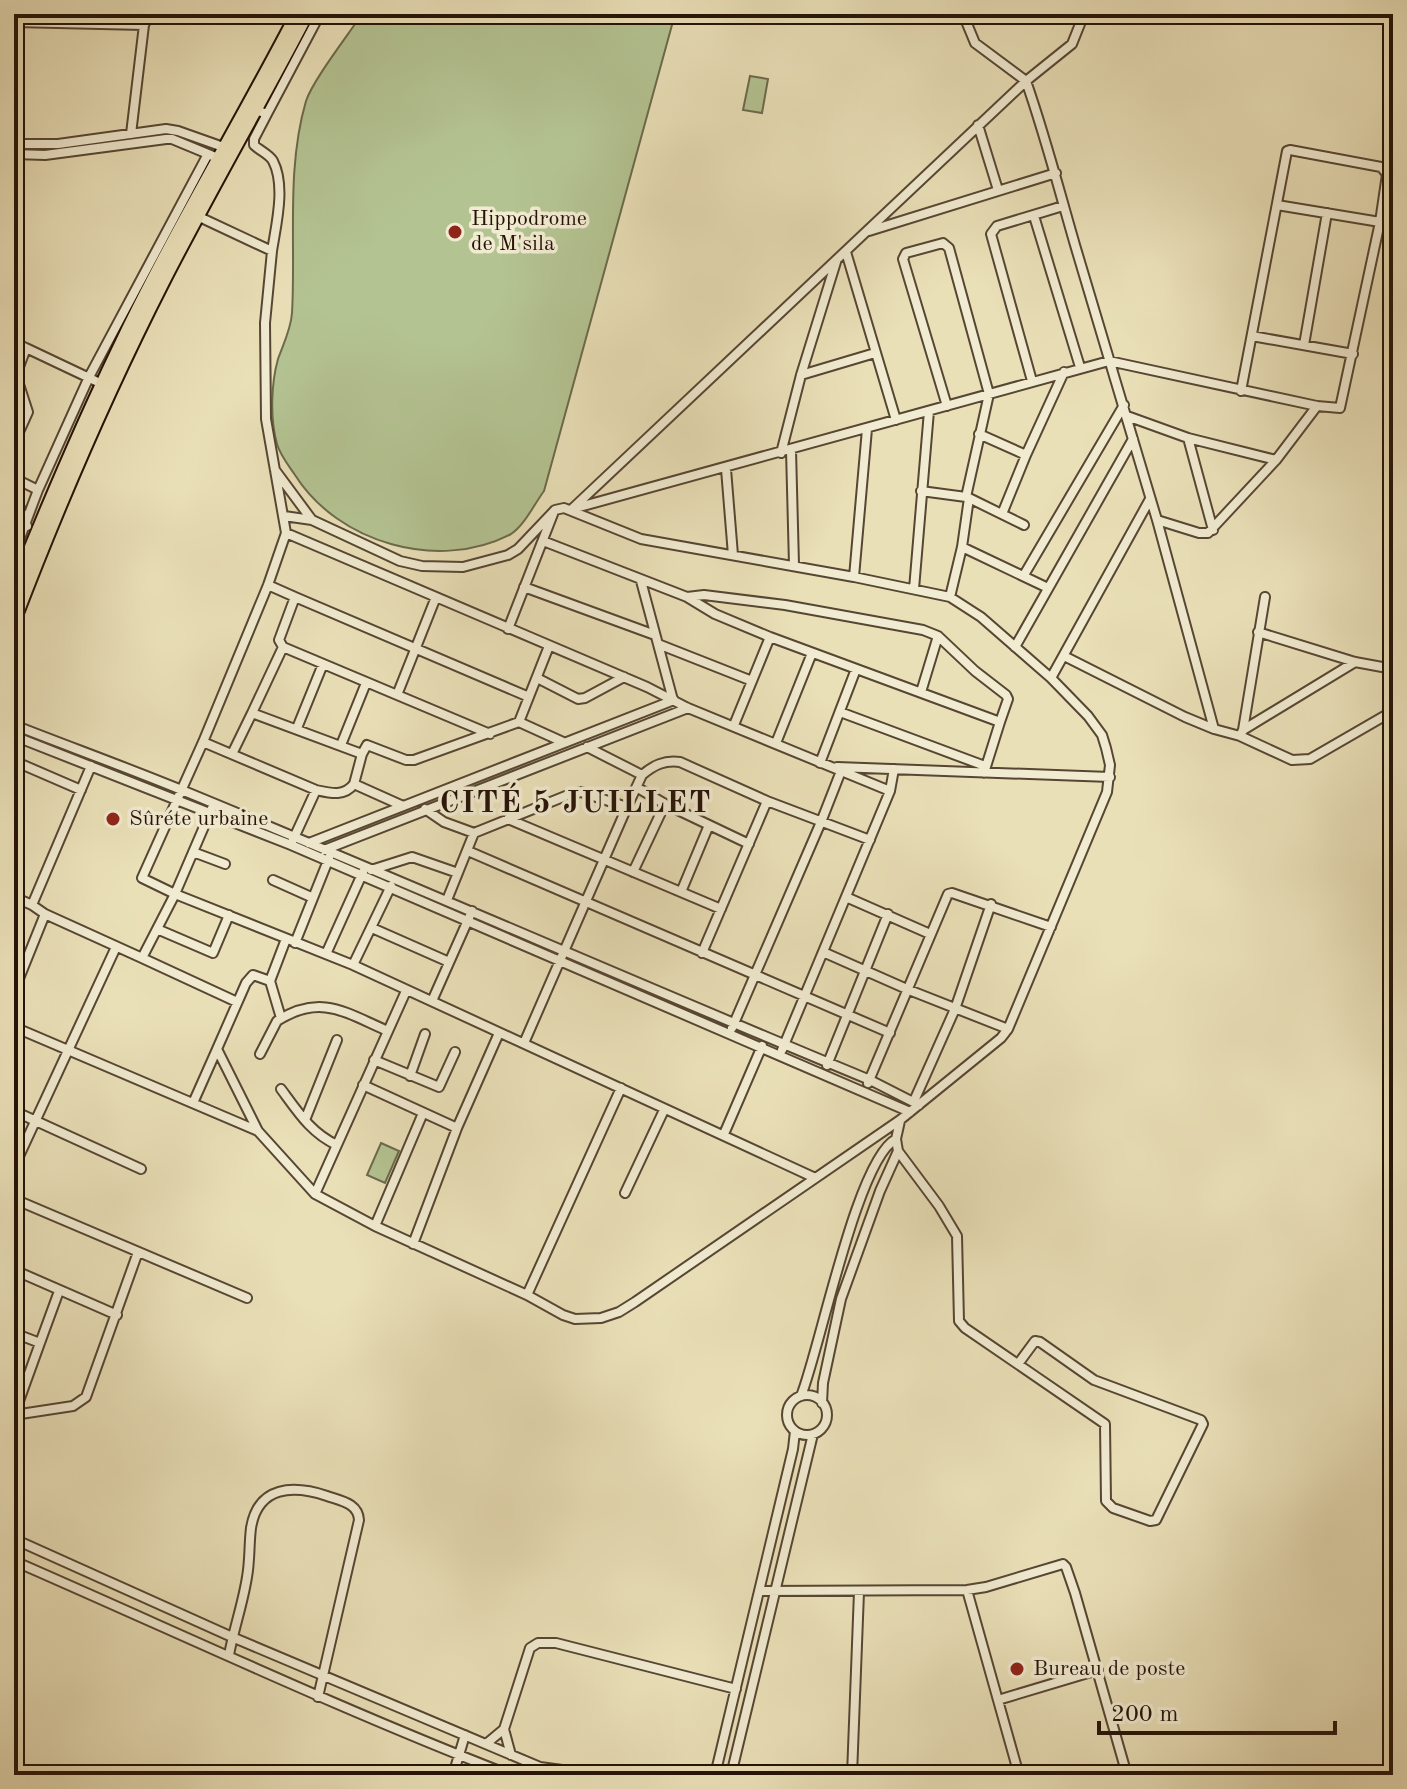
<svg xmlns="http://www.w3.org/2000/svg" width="1407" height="1789" viewBox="0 0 1407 1789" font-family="'Old Standard TT',serif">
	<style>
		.park { fill: #b4c392; stroke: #6c6a4c; stroke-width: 2 }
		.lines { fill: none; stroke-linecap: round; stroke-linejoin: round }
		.minor-casing { stroke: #564633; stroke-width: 12 }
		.primary-casing { stroke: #251207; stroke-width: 16 }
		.minor { stroke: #f1ebd1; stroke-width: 8 }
		.primary { stroke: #eae0b8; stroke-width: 12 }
		.poi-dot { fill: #8f2418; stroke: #f1ebd1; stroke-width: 3 }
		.labels { text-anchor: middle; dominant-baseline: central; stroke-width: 7; stroke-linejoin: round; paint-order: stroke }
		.poi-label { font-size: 22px; fill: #251207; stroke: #f1ebd1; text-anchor: start }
		.district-label { font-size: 30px; font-weight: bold; letter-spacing: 2px; fill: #251207; stroke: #f1ebd1 }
	</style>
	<rect width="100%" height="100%" fill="#eae0b8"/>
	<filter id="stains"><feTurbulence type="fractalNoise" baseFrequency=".0025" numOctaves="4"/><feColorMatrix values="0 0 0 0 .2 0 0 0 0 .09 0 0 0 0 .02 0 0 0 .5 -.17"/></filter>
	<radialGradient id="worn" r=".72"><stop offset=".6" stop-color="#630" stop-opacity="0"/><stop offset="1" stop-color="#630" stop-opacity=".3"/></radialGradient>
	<path class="park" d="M362 14H675L544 491C535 503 524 526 511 534 438 572 338 543 295 475 289 466 280 455 277 444 270 419 271 384 278 359 283 345 291 329 292 313 296 243 286 169 306 101 313 80 348 35 362 14Z
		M750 76 768 79 762 113 743 110Z
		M381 1143 399 1151 385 1183 367 1175Z"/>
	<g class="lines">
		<g class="minor-casing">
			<path id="minor" d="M963 14 975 43 1026 81 1072 44 1084 14
				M14 22 144 25 131 134
				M144 25 150 14
				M256 110 267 114 254 139V145C260 151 269 154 273 161 286 186 276 225 272 251
				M267 114 320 14
				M978 125 998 190
				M14 144H58L166 129 178 131 226 148
				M14 154 45 155 166 139H172L213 156
				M1277 205 1380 222
				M193 214 272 251 265 323 266 419 286 533 268 585 203 742 142 878 175 894 353 965 813 1177
				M1034 216 1080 367
				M869 231 1056 173
				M846 252 896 420
				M1252 336 1353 354
				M14 342 26 348 16 375 28 412 14 443
				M1304 345 1327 213
				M26 348 102 384
				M801 375 875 353
				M1032 381 991 234 997 226 1063 206
				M1241 391 1287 151 1290 150 1381 167 1387 174 1380 222 1340 408 1317 406 1109 361 572 509 1026 81C1045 135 1059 190 1075 245 1102 337 1130 428 1157 520L1199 533H1208L1276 460 1317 406
				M947 406 903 259 906 253 943 243 949 248 989 394 966 497 969 498 962 547 950 597
				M1127 416 1188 438 1276 460
				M979 434 1026 455 1064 372
				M1188 438 1213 530
				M791 450 794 565
				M781 453 801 375 836 262
				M726 469 733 555
				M275 470 312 520
				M14 478 38 490
				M921 491 966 497
				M14 493 27 526
				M969 498 1024 525
				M1002 514 1026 455
				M1157 520 1214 729
				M286 533 647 687 688 708 890 791
				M543 541 687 597 715 614 770 637 1000 722 984 773
				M962 547 1048 588
				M14 554 38 490 89 377 208 154
				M1024 575 1124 405
				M854 577 867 429
				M641 581 673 700
				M268 585 295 597 279 640 283 647 490 734
				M524 587 655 635
				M914 589 929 411
				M295 597 529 697
				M687 597 704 595 785 605 923 630 938 636 975 671 1006 695 1008 699 1000 722
				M508 629 553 514
				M1258 632 1355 662 1393 669
				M658 644 752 681
				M1015 647 1133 439
				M1064 656 1185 717 1214 729 1240 736 1292 760 1310 759 1393 711
				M537 678 578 699 585 698 624 677
				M1051 678 1150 499
				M921 692 938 636
				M397 695 436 597
				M840 712 985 766
				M252 713 283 647
				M519 722 549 646
				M14 725C70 747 128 768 184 791 413 885 640 985 870 1080L919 1105
				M734 725 770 637
				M297 728 323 664
				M1243 730 1355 662
				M14 736 291 845 910 1112
				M1240 736 1243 730 1265 597
				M203 742 316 790
				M776 743 812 653
				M341 745 366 683
				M232 754 252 713 362 754
				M14 761 81 790
				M820 763 856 669
				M837 767 1110 777
				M642 775C654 765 664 760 680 762L767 801 870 840
				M354 784 362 754 367 745 406 760H414L519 722 563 742
				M638 788 665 804 749 844
				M212 808 175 894 142 958 237 1002
				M425 809 444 822 474 833 568 795 581 792 627 807 642 775 587 747
				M508 819 721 909
				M293 840 316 790C330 793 344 797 354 784L403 806
				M309 843 674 700
				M324 850 688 708
				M468 851 890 1033
				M193 852 225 864
				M371 870 412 857 458 873
				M633 872 665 804
				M273 880 311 897
				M681 892 709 825
				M14 897 32 905 91 766
				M846 897 930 934
				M447 900 474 833
				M32 905 45 914 142 958
				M372 928 449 962
				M157 929 213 953 229 915
				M295 943 329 858
				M823 952 909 990 1008 1029
				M702 953 767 801
				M326 954 363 872
				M353 965 391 886
				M270 981 281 1018
				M14 991 45 914
				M432 1001 472 911
				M14 1027 258 1131 315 1194 375 1226 527 1295 563 1315 575 1319 601 1318 619 1312 635 1302 900 1120 1001 1038 1008 1029 1107 792 1110 765 1106 748 1102 735 1088 716 1051 678 981 617 950 597 854 577 641 539 564 508 555 510 518 549 508 555 463 567 422 566 400 561 312 520 284 516
				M732 1028 821 822 841 771
				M524 1043 627 807
				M782 1050 890 791 894 769
				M260 1054 277 1021C321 993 346 1013 388 1031
				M374 1060 439 1087 455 1052
				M827 1065 888 914
				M410 1076 425 1034
				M868 1083 948 894 952 893 1051 927
				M363 1085 457 1128
				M281 1089C298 1112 311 1133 337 1145
				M914 1101 955 1009 991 904
				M193 1103 217 1049
				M14 1111 141 1169
				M305 1120 337 1040
				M258 1131 217 1049 246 983 253 975 270 981 286 939
				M724 1134 762 1046
				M898 1151 939 1206 957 1236 959 1321 965 1328 1105 1424 1106 1501 1113 1508 1150 1521 1156 1520 1203 1424 1201 1420 1094 1380 1040 1342 1035 1341 1018 1364
				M14 1167 116 947
				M625 1193 664 1110
				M315 1194 406 991
				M14 1199 247 1298
				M375 1226 423 1113
				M413 1244 457 1128 499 1033
				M14 1270 117 1315
				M527 1295 621 1088
				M14 1333 40 1343 14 1415
				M40 1343 59 1291
				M787 1415a20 20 0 1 1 40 0a20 20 0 1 1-40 0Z
				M801 1396C820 1349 857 1159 896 1139
				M822 1403 823 1383 841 1299 880 1191 898 1151 896 1139 900 1121
				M14 1415 73 1406 86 1397 138 1252
				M14 1539 232 1637 540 1767 599 1775
				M14 1561C179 1633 342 1710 510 1775
				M967 1590 1019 1775
				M759 1591 967 1590 986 1587 1063 1564 1066 1567 1075 1593 1127 1775
				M229 1655C234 1628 243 1603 247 1577 250 1561 249 1544 251 1528 258 1485 294 1485 327 1496 341 1501 358 1503 359 1520L318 1697
				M998 1700 1098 1670
				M504 1729 511 1755
				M486 1744 504 1729 530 1648 538 1643H556L736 1689
				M453 1775 465 1735
				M715 1775 793 1449 795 1431
				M731 1775 813 1434
				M852 1775 859 1592"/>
		</g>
		<g class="primary-casing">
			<path id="primary" d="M14 589C47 507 81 427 119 348 173 234 239 126 297 14
				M14 621C58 506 107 392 163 282 209 192 260 104 307 14"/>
		</g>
		<use href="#minor" class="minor"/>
		<use href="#primary" class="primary"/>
	</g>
	<g class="poi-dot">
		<circle cx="455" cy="232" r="8"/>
		<circle cx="113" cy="819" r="8"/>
		<circle cx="1017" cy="1669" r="8"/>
	</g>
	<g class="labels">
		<g class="poi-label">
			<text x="471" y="219">Hippodrome<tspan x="471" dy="25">de M'sila</tspan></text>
			<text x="129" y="819">Sûréte urbaine</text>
			<text x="1033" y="1669">Bureau de poste</text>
		</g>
		<g class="district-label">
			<text x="576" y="804">CITÉ 5 JUILLET</text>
		</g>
	</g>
	<rect width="1407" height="1789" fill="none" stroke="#eae0b8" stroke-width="48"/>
	<rect x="16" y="16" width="1375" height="1757" fill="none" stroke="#251207" stroke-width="4"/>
	<rect x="24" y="24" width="1359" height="1741" fill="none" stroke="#251207" stroke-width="2"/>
	<path d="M1099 1721v12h236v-12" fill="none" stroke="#251207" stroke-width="4"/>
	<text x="1111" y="1721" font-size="24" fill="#251207" stroke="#f1ebd1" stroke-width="6" paint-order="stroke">200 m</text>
	<rect width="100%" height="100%" filter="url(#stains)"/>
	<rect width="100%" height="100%" fill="url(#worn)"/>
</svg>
